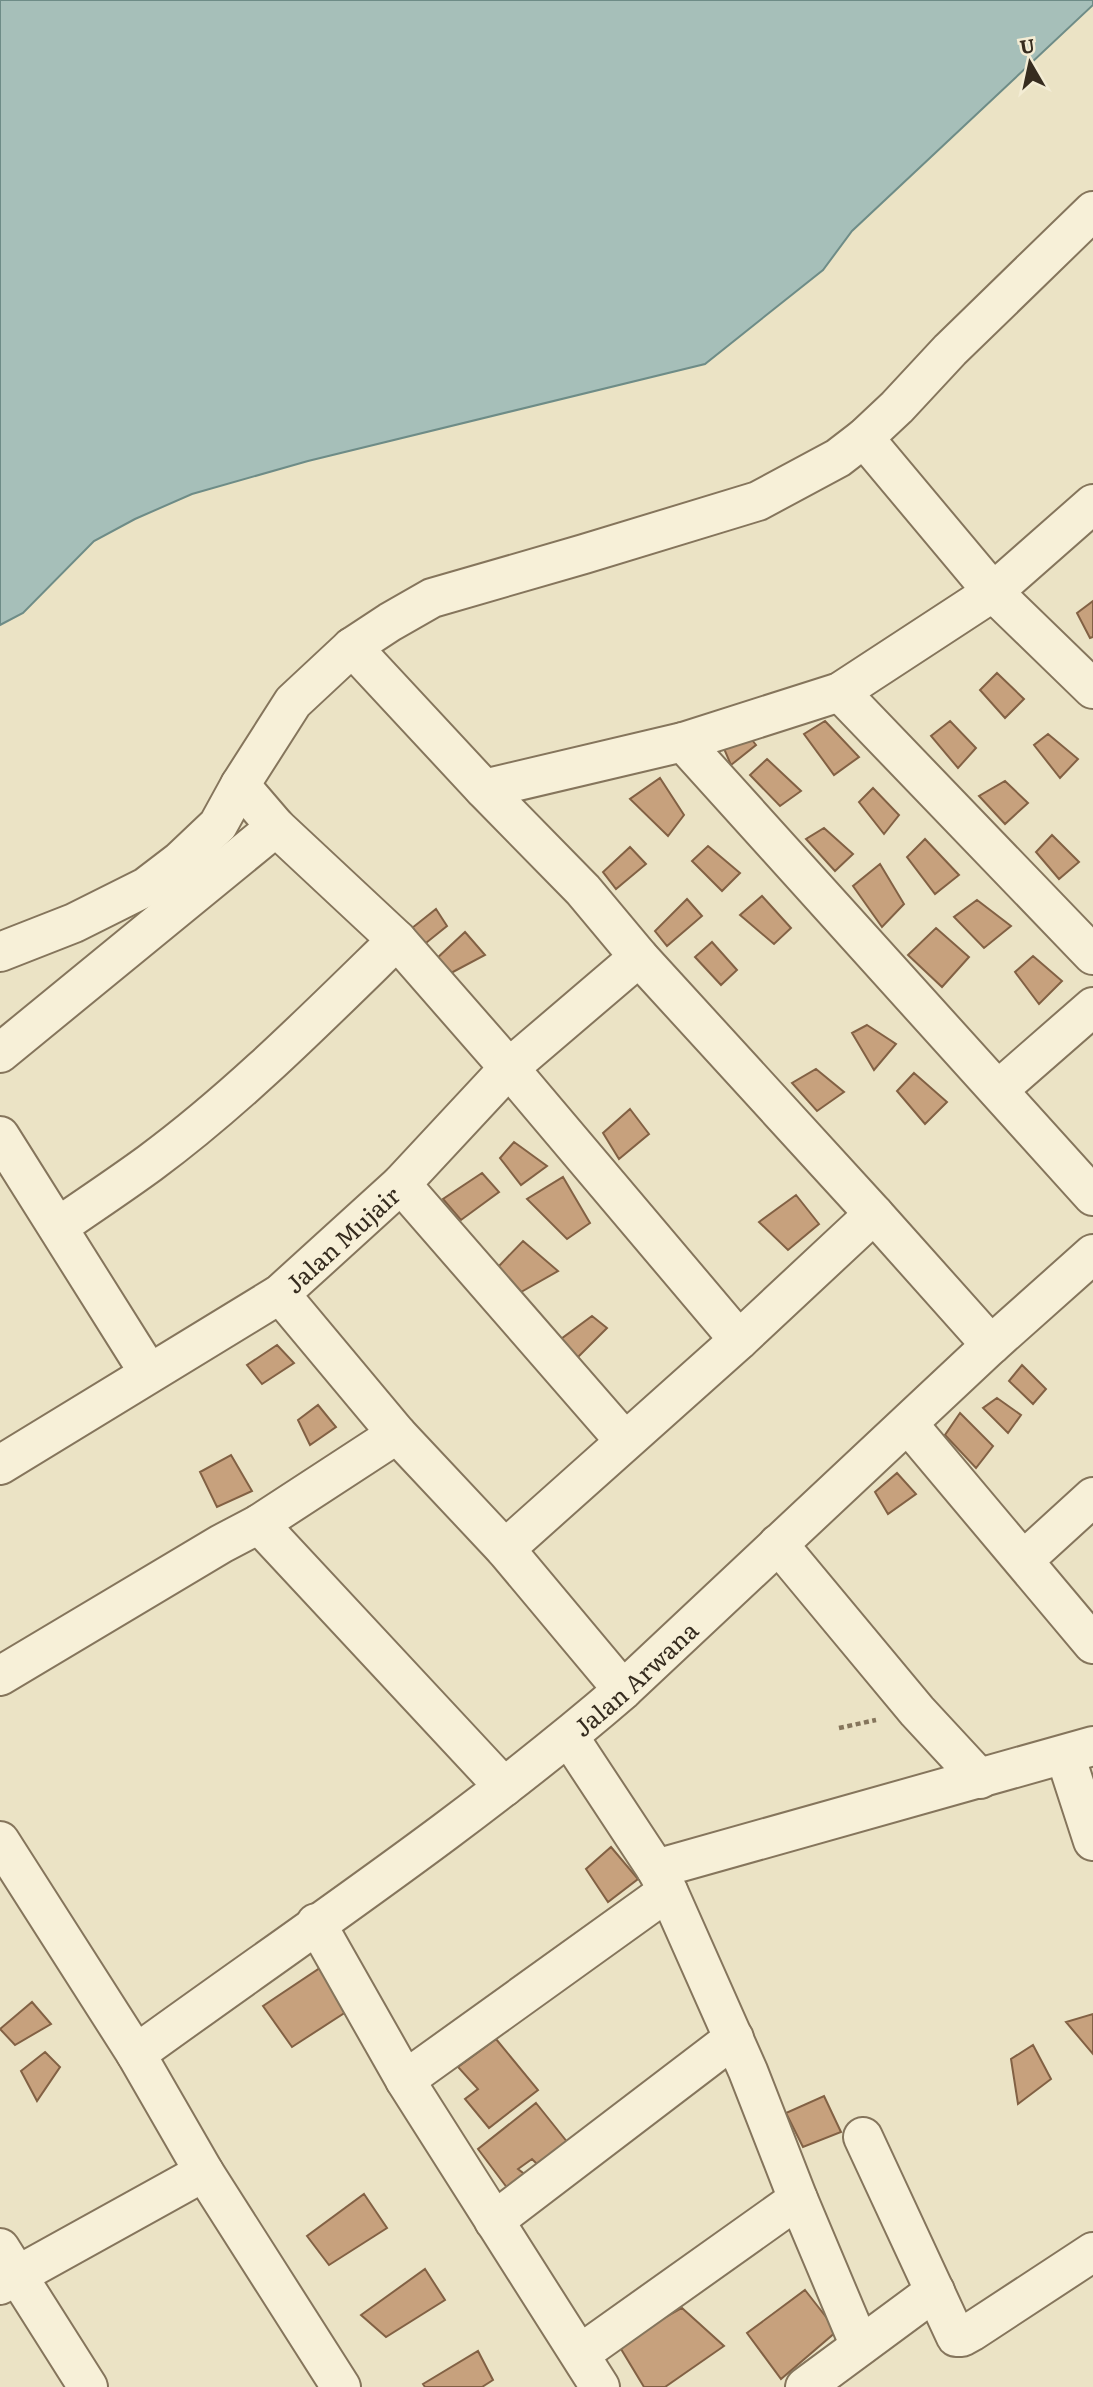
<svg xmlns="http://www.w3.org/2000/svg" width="1093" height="2387" viewBox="0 0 1093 2387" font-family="Literata,serif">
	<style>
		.water { fill: #a6bfb9; stroke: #6e8c87; stroke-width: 2 }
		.building { fill: #c7a17d; stroke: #826144; stroke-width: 2 }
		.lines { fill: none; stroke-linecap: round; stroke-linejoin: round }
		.street-casing { stroke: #85755c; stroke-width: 42 }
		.path { stroke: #85755c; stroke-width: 4.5; stroke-dasharray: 5 3.5; stroke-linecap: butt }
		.street { stroke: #f7f0d8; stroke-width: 38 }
		.labels { text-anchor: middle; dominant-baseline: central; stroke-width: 7; stroke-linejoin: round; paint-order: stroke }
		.street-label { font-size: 24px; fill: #362c1f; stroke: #f3ecd4 }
	</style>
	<rect width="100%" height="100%" fill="#ebe3c5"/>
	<path class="water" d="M0 0H1093V5L852 231 823 270 705 364 308 461 192 494 135 519 94 541 23 613 0 625Z"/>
	<path class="building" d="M1093 601V637L1090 638 1077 613Z
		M997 673 1024 699 1005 718 980 690Z
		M825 721 859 757 834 775 804 734Z
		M950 721 976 748 958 768 931 736Z
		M745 731 756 745 731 765 722 744Z
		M1048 734 1078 759 1060 778 1034 745Z
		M767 759 801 791 780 806 750 775Z
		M660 778 684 815 668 836 630 799Z
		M1005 781 1028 803 1005 824 979 796Z
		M873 788 899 815 884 834 859 802Z
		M824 828 853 854 835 871 806 839Z
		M1052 835 1079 862 1059 879 1036 852Z
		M925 839 959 875 935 894 907 857Z
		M708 846 740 873 722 891 692 861Z
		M630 847 646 864 616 889 603 872Z
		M880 864 904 904 882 927 853 886Z
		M762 896 791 928 774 944 740 915Z
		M687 899 702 916 667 946 655 931Z
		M977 900 1011 926 984 948 954 917Z
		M436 909 447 926 421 947 407 932Z
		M936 928 969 957 942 987 908 955Z
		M465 932 485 955 451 973 434 961Z
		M712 942 737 970 721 985 695 957Z
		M1033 956 1062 981 1039 1004 1015 972Z
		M867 1025 896 1044 874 1070 852 1033Z
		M816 1069 844 1092 817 1111 792 1083Z
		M914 1073 947 1102 925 1124 897 1091Z
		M630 1109 649 1134 619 1159 603 1133Z
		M514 1142 547 1166 521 1185 500 1158Z
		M482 1173 499 1192 461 1220 443 1199Z
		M563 1177 590 1223 567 1239 527 1199Z
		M796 1195 819 1224 788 1250 759 1222Z
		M523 1241 558 1271 521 1292 498 1267Z
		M592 1316 607 1328 577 1358 561 1339Z
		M277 1345 294 1363 262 1384 247 1365Z
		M1022 1365 1046 1389 1033 1404 1009 1381Z
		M997 1398 1021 1415 1008 1433 983 1408Z
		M318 1405 336 1427 310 1445 298 1420Z
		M960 1413 993 1446 976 1468 945 1435Z
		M231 1455 252 1491 217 1507 200 1472Z
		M897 1473 916 1494 888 1514 875 1492Z
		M611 1847 638 1879 608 1902 586 1869Z
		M320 1968 349 2010 292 2047 263 2006Z
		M32 2002 51 2024 15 2045 0 2029Z
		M1093 2014V2054L1066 2022Z
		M496 2039 538 2090 489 2128 465 2099 478 2089 458 2067Z
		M1033 2045 1051 2079 1018 2104 1011 2059Z
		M45 2052 60 2067 37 2101 21 2071Z
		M824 2096 841 2132 803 2147 786 2113Z
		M536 2103 572 2148 543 2170 532 2159 518 2169 527 2176 508 2189 478 2149Z
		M364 2194 387 2228 329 2265 307 2236Z
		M425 2269 445 2300 386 2337 361 2315Z
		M805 2290 837 2331 781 2379 747 2333Z
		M682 2308 724 2346 665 2387H644L618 2344Z
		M478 2351 493 2380 482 2387H425L423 2384Z"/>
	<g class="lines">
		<g class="street-casing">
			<g id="street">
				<path d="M864 438 993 592 1093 689"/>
				<path d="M1093 504 993 592 840 692 683 742 1093 1196"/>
				<path d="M352 647 484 789 583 890 639 957 874 1214 991 1345"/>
				<path d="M840 692 1093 955"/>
				<path d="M240 785 276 827 397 940 509 1068 739 1340 874 1214"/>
				<path d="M484 789 683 742"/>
				<path d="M0 952 74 923 146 887 180 861 218 825 240 785 293 702 352 647 390 622 432 598 584 554 758 501 838 458 864 438 897 407 950 350 1093 211"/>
				<path d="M0 1053 276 827"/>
				<path d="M998 1090 1093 1007"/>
				<path d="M0 1136 149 1373"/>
				<path d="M401 1184 624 1440"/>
				<path d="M58 1227C88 1206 120 1185 150 1163 238 1098 319 1016 397 940"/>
				<path d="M280 1294 397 1434"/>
				<path d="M908 1424 1093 1644"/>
				<path id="s1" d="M0 1465 280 1294 401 1184 509 1068 639 957"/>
				<path d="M259 1524 504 1787"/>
				<path d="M778 1544 917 1711 980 1779"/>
				<path d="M505 1549 739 1340"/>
				<path d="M1024 1560 1093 1497"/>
				<path d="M0 1676 221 1544 259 1524 397 1434 505 1549 623 1690"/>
				<path d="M569 1737 656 1869 668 1891 748 2071 798 2199 860 2346"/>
				<path d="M1065 1755 1093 1841"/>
				<path d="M0 1841 136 2054 204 2172 341 2387"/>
				<path d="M656 1869 1093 1746"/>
				<path d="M316 1923 405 2080 600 2387"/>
				<path id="s2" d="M136 2054C300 1935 470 1822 623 1690L991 1345 1093 1254"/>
				<path d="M405 2080 668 1891"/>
				<path d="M863 2137 956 2337H962L971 2332 1093 2252"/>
				<path d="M494 2221 734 2038"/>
				<path d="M0 2248 88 2387"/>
				<path d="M0 2285 204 2172"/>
				<path d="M580 2354 798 2199"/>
				<path d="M805 2387 935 2291"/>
			</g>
		</g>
		<path class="path" d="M839 1728 876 1720"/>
		<use href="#street" class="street"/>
	</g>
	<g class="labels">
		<g class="street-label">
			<text stroke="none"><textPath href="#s1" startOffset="411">Jalan Mujair</textPath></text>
			<text stroke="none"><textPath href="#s2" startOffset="625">Jalan Arwana</textPath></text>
		</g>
	</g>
	<g transform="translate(1030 63) rotate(351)" stroke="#f3ecd4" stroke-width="5" paint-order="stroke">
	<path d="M0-5L12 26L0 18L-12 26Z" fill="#362c1f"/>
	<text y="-10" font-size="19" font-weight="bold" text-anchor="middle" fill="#362c1f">U</text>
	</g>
</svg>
